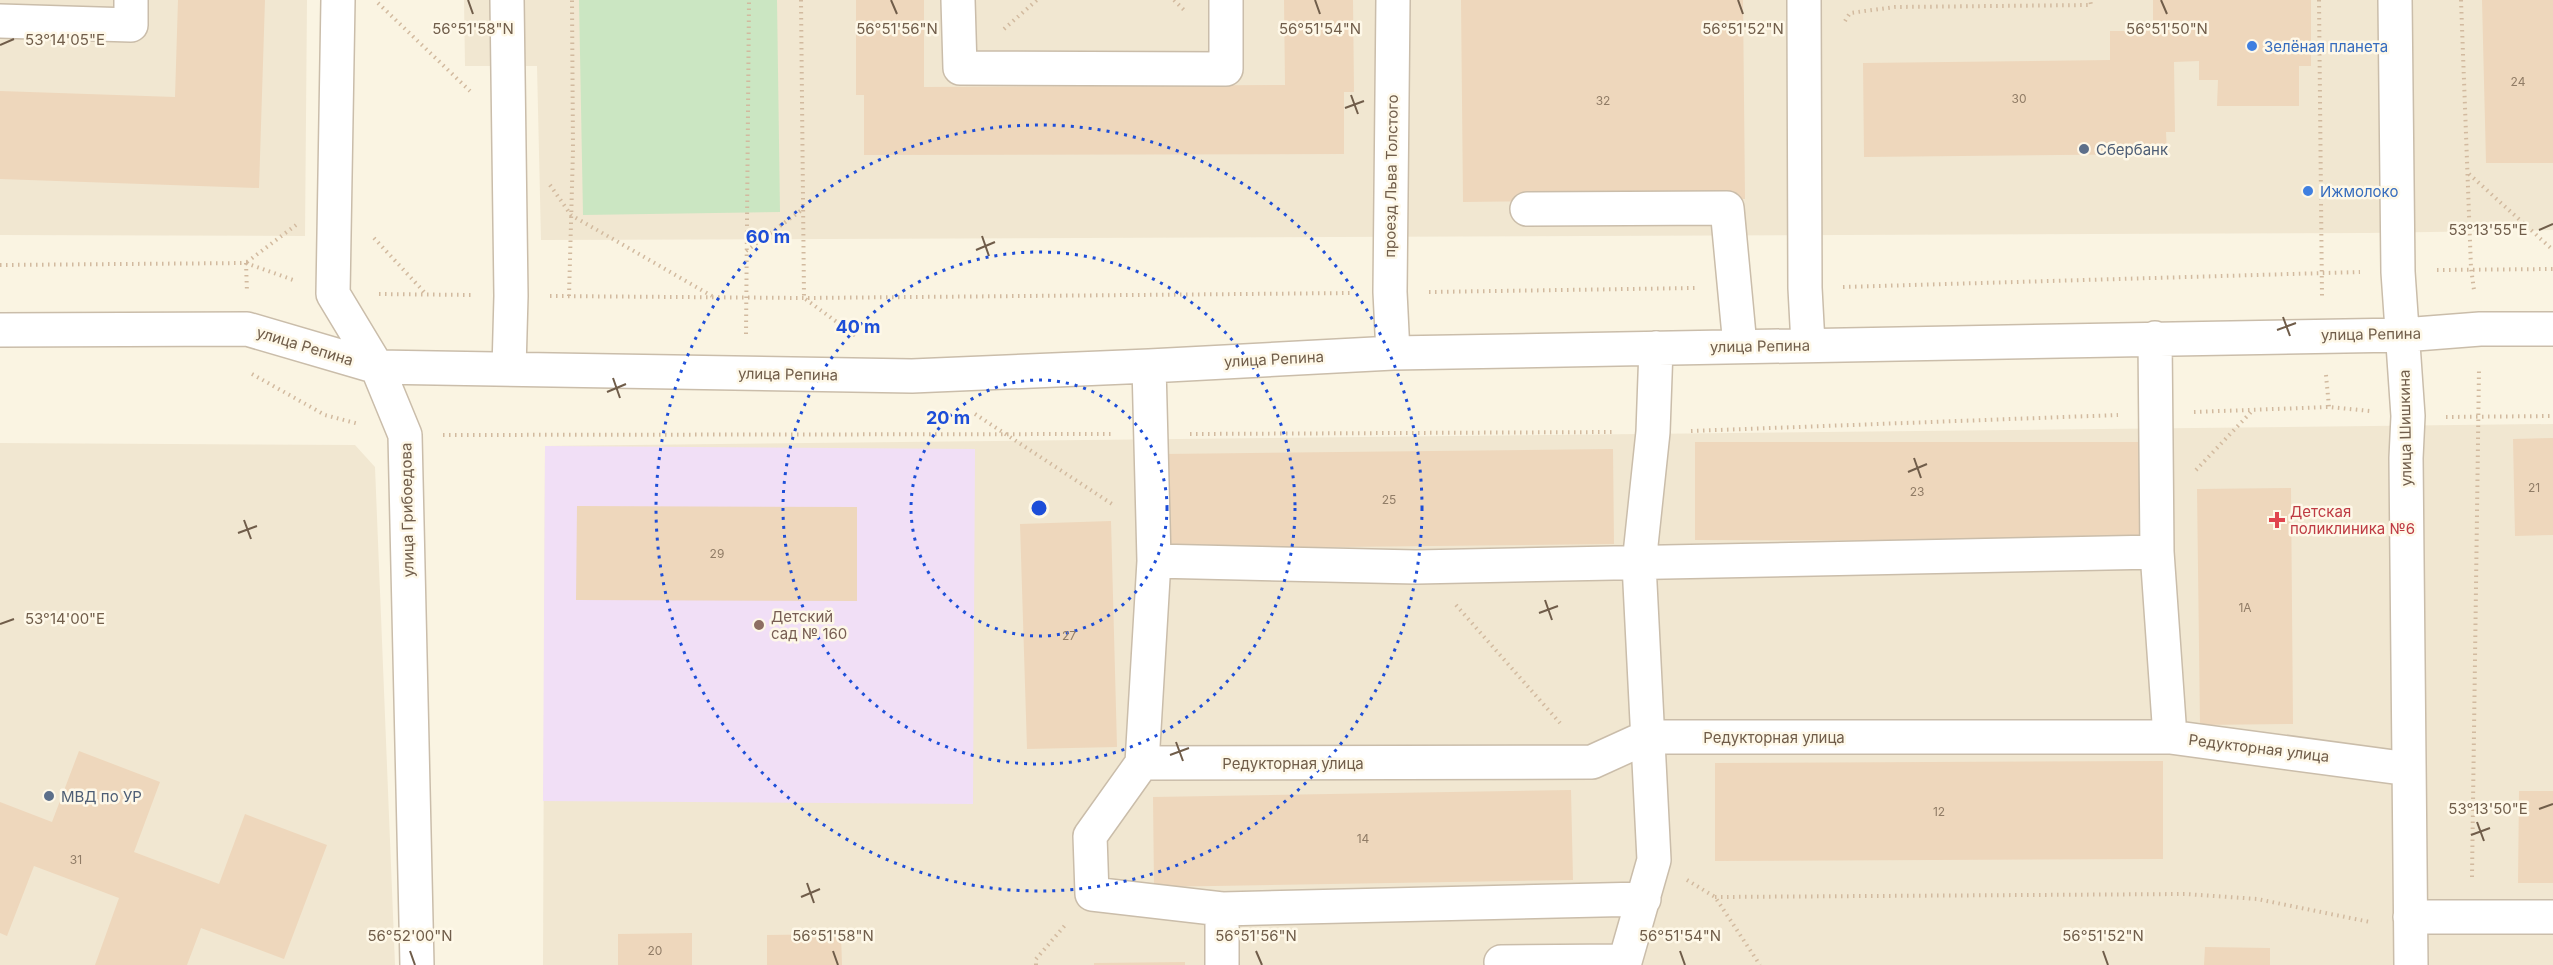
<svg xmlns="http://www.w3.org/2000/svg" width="2553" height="965" viewBox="0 0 2553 965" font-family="Inter,sans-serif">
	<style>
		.residential { fill: #f1e7d1 }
		.education { fill: #f1dff6 }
		.green { fill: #cbe6c2 }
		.building { fill: #eed7bc }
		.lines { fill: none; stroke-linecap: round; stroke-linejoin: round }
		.minor-casing { stroke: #cabdaa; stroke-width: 36 }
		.path { stroke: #d2ba9f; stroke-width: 4; stroke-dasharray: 1.5 4.5; stroke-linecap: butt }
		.minor { stroke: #fff; stroke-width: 33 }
		.ticks { fill: none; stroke: #705d4a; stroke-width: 2 }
		.ring { fill: none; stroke: #1d4ed8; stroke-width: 3; stroke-dasharray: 3 6 }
		.shop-dot { fill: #3f7fe0; stroke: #fef8e8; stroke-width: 2 }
		.service-dot { fill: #5c6f8a; stroke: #fef8e8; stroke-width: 2 }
		.health-dot { fill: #e0444e; stroke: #fef8e8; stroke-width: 2 }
		.education-dot { fill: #8d6e63; stroke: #fef8e8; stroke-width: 2 }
		.labels { text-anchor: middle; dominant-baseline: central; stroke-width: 5; stroke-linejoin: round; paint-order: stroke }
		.number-label { font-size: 12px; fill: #907c66 }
		.shop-label { font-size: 15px; fill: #366cbe; stroke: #fef8e8; text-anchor: start }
		.service-label { font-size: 15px; fill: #4e5e75; stroke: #fef8e8; text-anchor: start }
		.street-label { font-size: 15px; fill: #705d4a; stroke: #fef8e8 }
		.health-label { font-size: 15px; fill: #be3a42; stroke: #fef8e8; text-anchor: start }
		.education-label { font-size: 15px; fill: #785e54; stroke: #fef8e8; text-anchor: start }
		.ticks-label { font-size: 15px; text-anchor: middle; fill: #705d4a; stroke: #fef8e8; stroke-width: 5; stroke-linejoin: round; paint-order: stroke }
		.centre { fill: #1d4ed8; stroke: #fef8e8; stroke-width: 3 }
		.ring-label { font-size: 18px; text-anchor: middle; font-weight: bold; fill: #1d4ed8; stroke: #fef8e8; stroke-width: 5; stroke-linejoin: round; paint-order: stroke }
	</style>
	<rect width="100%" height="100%" fill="#faf4e2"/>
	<path class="residential" d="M0 0H307L305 236 0 235Z
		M464 0H2553V230L2367 233 541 240 537 66H465Z
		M2553 424V965H543L545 446Z
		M0 443 355 445 375 467 395 965H0Z"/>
	<path class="education" d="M545 446 975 449 973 804 543 801Z"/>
	<path class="green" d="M579 0H777L780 212 583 215Z"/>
	<path class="building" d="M178 0H265L259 188 0 179V91L175 97Z
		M856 0H924V87L1285 85 1284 0H1353L1354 92H1344V154L864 155V95H856Z
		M1461 0H1743L1745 199 1463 202Z
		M2153 0H2311V66H2299V106H2217L2218 80H2199V61L2174 62 2175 132H2166L2167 154 1864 157 1863 63 2110 60V31H2153Z
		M2482 0H2553V163H2486Z
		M2553 438V535L2515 536 2513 439Z
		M1695 442H2140V541L1695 540Z
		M1613 449 1614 544 1166 549 1164 454Z
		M2291 488 2293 724 2200 725 2197 489Z
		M577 506 857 507V601L576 600Z
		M1111 521 1117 747 1027 749 1020 524Z
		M79 751 160 782 134 852 219 884 245 814 327 845 284 959 201 928 187 965H95L119 898 34 866 7 936 0 933V802L52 822Z
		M2163 761V859L1715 861V763Z
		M1571 790 1573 880 1154 887 1153 797Z
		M2519 791H2553V883H2518Z
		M692 933V965H618V934Z
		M841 934 842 965H767V935Z
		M2205 947 2270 948V965H2204Z
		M1185 962V965H1094V963Z"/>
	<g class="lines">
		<g class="minor-casing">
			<path id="minor" d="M338 0 333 294 377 367 405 435 417 965
				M507 0 511 296 509 369
				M958 0 960 68 1226 69V0
				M1393 0 1390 292 1393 353
				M1804 0 1805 288 1808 344
				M2395 0 2398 272 2408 416 2406 458 2411 965
				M0 21 131 25V0
				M1527 209 1727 208 1740 346
				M0 330 247 329 377 367 912 376 1149 366 1393 353 2403 335 2480 329H2553
				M2155 338 2157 552
				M1149 366 1154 561 1142 763 1090 836 1092 894 1222 909V965
				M1154 561 1416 567 2157 552 2170 737
				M1142 763 1592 762 1647 737H2170L2409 769
				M1222 909 1644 899
				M2410 917H2553
				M1501 962 1624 961
				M1624 965 1654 860 1639 564 1653 432 1656 348"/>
		</g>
		<path class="path" d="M801 0 804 298 856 336
			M1174 0 1186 12
			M2319 0 2322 298
			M2461 0 2471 268 2474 290
			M378 3 470 91
			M1845 21 1850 13 1895 7 2091 5 2090 0
			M1004 29 1037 0
			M2469 174 2553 250
			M550 185 571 215 712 296
			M374 238 426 294
			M746 251 803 209
			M247 262 296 225
			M246 263 247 292
			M0 265 246 263 296 281
			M2437 270 2553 269
			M1843 287 2360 272
			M1429 292 1695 288
			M379 294 474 295
			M550 296 804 298 1353 293
			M569 296 573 150 572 0
			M746 334 749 0
			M252 374 325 415 359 424
			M2326 375 2329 407
			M2194 412 2329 407 2370 411
			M975 414 1112 504
			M2446 417 2553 416
			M1691 431 2118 415
			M1190 434 1614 432
			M443 435 1113 434
			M2196 470 2253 410
			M1456 605 1560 723
			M2472 877 2479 369
			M1687 880 1715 897 1760 965
			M1715 897 2186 894 2257 899 2370 922
			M1036 965V959L1067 923"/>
		<use href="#minor" class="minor"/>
	</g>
	<path class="ticks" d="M468 0 473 14M891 0 897 14M1315 0 1320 14M1738 0 1743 14M2161 0 2167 14M0 45 14 39M1351 95 1358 114M1345 108 1364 101M2539 230 2553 224M982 236 989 256M976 250 995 242M2283 317 2290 336M2277 330 2296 323M613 378 620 398M607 392 626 384M1914 458 1921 478M1908 472 1927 464M244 520 251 539M238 533 257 526M1545 600 1552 620M1539 613 1558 606M0 624 14 619M1176 742 1183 761M1170 755 1189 748M2539 809 2553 804M2477 822 2484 841M2471 835 2490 828M807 883 814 903M801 897 820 889M410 951 415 965M833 951 838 965M1256 951 1262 965M1680 951 1685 965M2103 951 2108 965"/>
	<g class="ring">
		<circle cx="1039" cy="508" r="128"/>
		<circle cx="1039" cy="508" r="256"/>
		<circle cx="1039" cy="508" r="383"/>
	</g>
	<g class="shop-dot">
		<circle cx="2252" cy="46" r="6"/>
		<circle cx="2308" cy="191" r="6"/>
	</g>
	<g class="service-dot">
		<circle cx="2084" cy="149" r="6"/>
		<circle cx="49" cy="796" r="6"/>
	</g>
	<path class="health-dot" d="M2274 511h6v6h6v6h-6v6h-6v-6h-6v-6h6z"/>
	<circle class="education-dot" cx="759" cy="625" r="6"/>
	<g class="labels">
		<g class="number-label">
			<text x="2518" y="81">24</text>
			<text x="2019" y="98">30</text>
			<text x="1603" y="100">32</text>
			<text x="2534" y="487">21</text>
			<text x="1917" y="491">23</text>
			<text x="1389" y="499">25</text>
			<text x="717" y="553">29</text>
			<text x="2245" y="607">1А</text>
			<text x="1069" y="635">27</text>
			<text x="1939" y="811">12</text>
			<text x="1363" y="838">14</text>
			<text x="76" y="859">31</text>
			<text x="655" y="950">20</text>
		</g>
		<g class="shop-label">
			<text x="2264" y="46">Зелёная планета</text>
			<text x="2320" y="191">Ижмолоко</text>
		</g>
		<g class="service-label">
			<text x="2096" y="149">Сбербанк</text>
			<text x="61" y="796">МВД по УР</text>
		</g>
		<g class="street-label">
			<text transform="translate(1391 176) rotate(-89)">проезд Льва Толстого</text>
			<text transform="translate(2371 334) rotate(-1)">улица Репина</text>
			<text transform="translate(305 346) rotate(17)">улица Репина</text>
			<text transform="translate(1760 346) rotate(-1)">улица Репина</text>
			<text transform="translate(1274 359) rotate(-3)">улица Репина</text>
			<text transform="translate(788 374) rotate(1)">улица Репина</text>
			<text transform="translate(2405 428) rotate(-91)">улица Шишкина</text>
			<text transform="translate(407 510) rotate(-91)">улица Грибоедова</text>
			<text x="1774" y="737">Редукторная улица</text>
			<text transform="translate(2259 748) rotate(7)">Редукторная улица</text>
			<text x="1293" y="763">Редукторная улица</text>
		</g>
		<g class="health-label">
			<text x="2290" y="511">Детская<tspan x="2290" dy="17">поликлиника №6</tspan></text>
		</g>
		<g class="education-label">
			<text x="771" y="616">Детский<tspan x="771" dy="17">сад № 160</tspan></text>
		</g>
	</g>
	<g class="ticks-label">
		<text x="473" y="34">56°51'58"N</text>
		<text x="897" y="34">56°51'56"N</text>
		<text x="1320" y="34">56°51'54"N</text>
		<text x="1743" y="34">56°51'52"N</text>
		<text x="2167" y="34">56°51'50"N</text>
		<text x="65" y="45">53°14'05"E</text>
		<text x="2488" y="235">53°13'55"E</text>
		<text x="65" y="624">53°14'00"E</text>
		<text x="2488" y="814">53°13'50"E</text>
		<text x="410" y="941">56°52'00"N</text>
		<text x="833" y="941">56°51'58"N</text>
		<text x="1256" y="941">56°51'56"N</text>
		<text x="1680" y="941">56°51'54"N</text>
		<text x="2103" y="941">56°51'52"N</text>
	</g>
	<circle cx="1039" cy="508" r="9" class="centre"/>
	<g class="ring-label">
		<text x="768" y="243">60 m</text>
		<text x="858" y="333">40 m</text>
		<text x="948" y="424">20 m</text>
	</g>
</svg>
